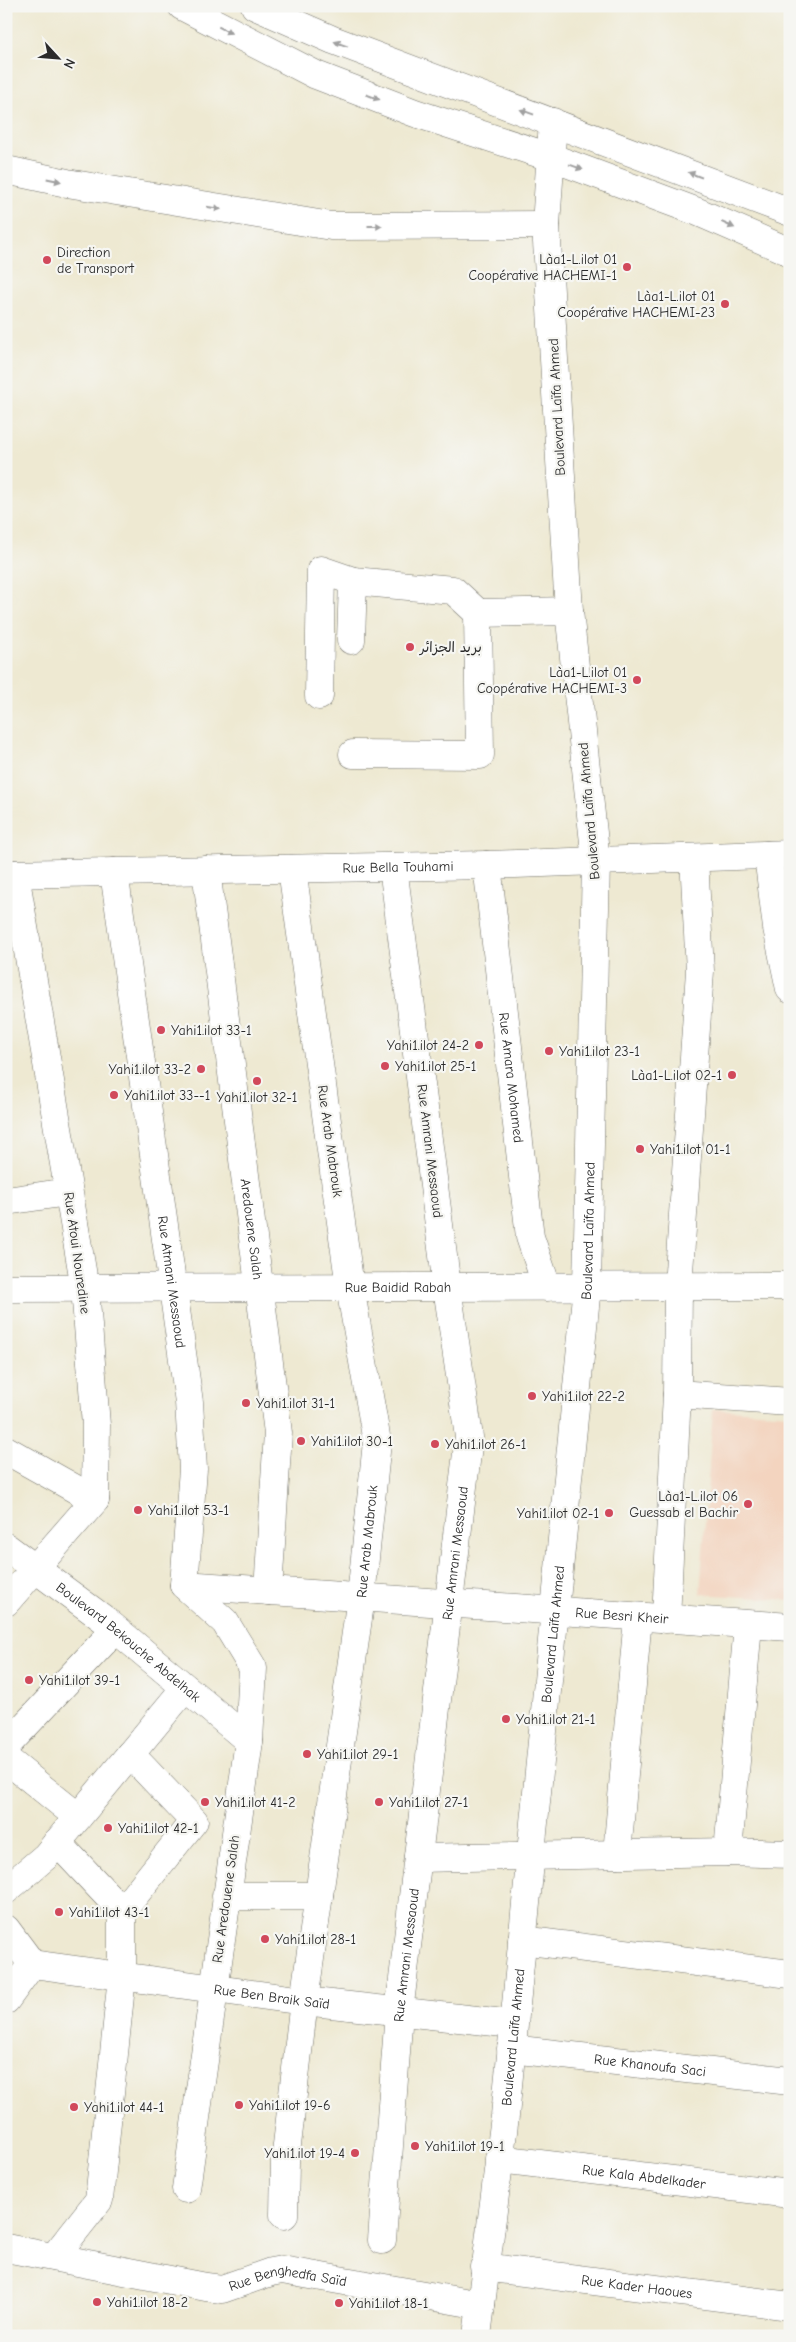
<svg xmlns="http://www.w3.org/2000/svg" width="796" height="2342" viewBox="0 0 796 2342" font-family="'Comic Neue','Playpen Sans Arabic',sans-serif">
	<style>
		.built { fill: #f3d4bf }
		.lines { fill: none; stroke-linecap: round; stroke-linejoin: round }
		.minor-casing { stroke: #6f6e65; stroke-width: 29 }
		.major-casing { stroke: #6f6e65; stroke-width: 29 }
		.minor { stroke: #fff; stroke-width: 28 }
		.major { stroke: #fff; stroke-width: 28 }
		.oneway { fill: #a0a0a0 }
		.poi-dot { fill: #d1495b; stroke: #f6f6f2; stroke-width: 2 }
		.labels { text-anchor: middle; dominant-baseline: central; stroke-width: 4.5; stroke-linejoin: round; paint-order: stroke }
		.poi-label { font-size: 14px; fill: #2b2b2b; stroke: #f6f6f2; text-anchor: start }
		.street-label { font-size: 14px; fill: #2b2b2b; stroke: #f6f6f2 }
	</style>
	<rect width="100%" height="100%" fill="#f6f6f2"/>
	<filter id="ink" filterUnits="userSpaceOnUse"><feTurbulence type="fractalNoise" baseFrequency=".02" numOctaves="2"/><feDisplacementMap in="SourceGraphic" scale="10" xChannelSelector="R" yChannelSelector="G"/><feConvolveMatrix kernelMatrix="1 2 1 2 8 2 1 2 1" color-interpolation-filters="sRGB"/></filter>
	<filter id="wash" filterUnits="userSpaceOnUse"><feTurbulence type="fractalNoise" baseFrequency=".0096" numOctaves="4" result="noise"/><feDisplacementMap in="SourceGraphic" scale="20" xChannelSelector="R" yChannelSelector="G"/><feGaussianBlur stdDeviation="1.12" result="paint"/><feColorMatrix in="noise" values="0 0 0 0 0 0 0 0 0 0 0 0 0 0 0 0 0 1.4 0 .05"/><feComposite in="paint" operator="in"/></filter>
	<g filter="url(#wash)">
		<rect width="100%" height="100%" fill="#eee9d2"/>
		<path class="built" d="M713 1409 790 1414V1600L700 1594Z"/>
	</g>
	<g filter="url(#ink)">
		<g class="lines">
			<g class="minor-casing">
				<g id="minor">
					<path d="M6 170 67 183 331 226 546 225"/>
					<path d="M351 640 353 581"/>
					<path d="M319 696 321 570 353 581 453 590 478 613"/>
					<path d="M353 754 480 755 478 613 569 611"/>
					<path d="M768 855 777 928 790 989"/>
					<path id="s1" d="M487 865 530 1237 547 1287"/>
					<path id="s2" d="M206 870 278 1433 268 1591"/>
					<path id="s3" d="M114 872 189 1402 193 1469 184 1585 225 1622 253 1668 249 1741 186 2189"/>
					<path id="s4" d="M6 874 487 865 790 854"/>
					<path d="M6 1201 68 1192"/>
					<path id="s5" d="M6 1288 790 1286"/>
					<path d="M677 1394 790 1402"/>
					<path d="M6 1450 95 1500"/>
					<path id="s6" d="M6 1547 105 1620 249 1741"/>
					<path id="s7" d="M184 1585 790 1627"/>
					<path d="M6 1602 95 1500 96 1425 85 1288 15 874"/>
					<path d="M666 1619 677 1394 678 1286 700 971 694 858"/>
					<path d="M6 1746 115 1630"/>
					<path d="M6 1759 78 1817"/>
					<path d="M57 1842 122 1911 194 1821 130 1754"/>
					<path d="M728 1852 748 1625"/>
					<path d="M617 1854 638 1617"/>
					<path d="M418 1858 728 1852 790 1854"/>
					<path d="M6 1890 46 1856 185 1688"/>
					<path d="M226 1896H319"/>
					<path d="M6 1929 32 1964"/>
					<path d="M522 1940 790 1974"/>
					<path id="s8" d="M32 1964 304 2001 513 2024"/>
					<path d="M6 2000 32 1964"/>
					<path id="s9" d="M511 2049 790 2081"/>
					<path id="s10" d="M499 2159 790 2194"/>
					<path id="s11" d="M284 2215 285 2162 304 2001 361 1597 377 1442 350 1287 292 869"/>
					<path id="s12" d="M382 2240 399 2012 469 1437 447 1287 393 867"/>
					<path id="s13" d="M6 2248 206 2287 222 2289 271 2272 282 2270 481 2305"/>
					<path d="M54 2257 99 2200 122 1976V1911"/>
					<path id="s14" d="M484 2267 790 2306"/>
					<path id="s15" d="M477 2336 505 2116 587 1286 596 861 569 611 546 225 553 122"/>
				</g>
			</g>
			<g class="major-casing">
				<path id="major" d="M182 6 316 75 415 113 550 157 698 212 790 252
					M255 6 333 40 790 212"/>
			</g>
			<use href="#minor" class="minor"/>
			<use href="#major" class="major"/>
		</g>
		<defs><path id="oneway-solid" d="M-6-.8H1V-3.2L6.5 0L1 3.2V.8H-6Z" transform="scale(1.25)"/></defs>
		<g class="oneway">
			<use href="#oneway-solid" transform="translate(225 30) rotate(27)"/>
			<use href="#oneway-solid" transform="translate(341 44) rotate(-160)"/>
			<use href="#oneway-solid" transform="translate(373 97) rotate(21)"/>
			<use href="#oneway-solid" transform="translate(527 112) rotate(-160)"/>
			<use href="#oneway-solid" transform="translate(576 167) rotate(20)"/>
			<use href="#oneway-solid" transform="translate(695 175) rotate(-159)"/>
			<use href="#oneway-solid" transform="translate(54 180) rotate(12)"/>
			<use href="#oneway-solid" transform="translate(214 208) rotate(10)"/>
			<use href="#oneway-solid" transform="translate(728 225) rotate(24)"/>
			<use href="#oneway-solid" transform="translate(375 226)"/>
		</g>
	</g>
	<g class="poi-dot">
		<circle cx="47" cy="260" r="5"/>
		<circle cx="627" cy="267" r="5"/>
		<circle cx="725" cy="304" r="5"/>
		<circle cx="410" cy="647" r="5"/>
		<circle cx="637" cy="680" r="5"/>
		<circle cx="161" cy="1030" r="5"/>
		<circle cx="479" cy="1045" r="5"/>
		<circle cx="549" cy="1051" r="5"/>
		<circle cx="385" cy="1066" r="5"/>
		<circle cx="201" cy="1069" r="5"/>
		<circle cx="732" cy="1075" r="5"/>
		<circle cx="257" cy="1081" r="5"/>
		<circle cx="114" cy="1095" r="5"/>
		<circle cx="640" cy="1149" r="5"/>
		<circle cx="532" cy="1396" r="5"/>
		<circle cx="246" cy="1403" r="5"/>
		<circle cx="301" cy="1441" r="5"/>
		<circle cx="435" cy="1444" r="5"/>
		<circle cx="748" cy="1504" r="5"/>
		<circle cx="138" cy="1510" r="5"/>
		<circle cx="609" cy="1513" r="5"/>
		<circle cx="29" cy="1680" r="5"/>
		<circle cx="506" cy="1719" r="5"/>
		<circle cx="307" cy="1754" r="5"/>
		<circle cx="205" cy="1802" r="5"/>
		<circle cx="379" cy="1802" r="5"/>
		<circle cx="108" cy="1828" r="5"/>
		<circle cx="59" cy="1912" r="5"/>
		<circle cx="265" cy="1939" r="5"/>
		<circle cx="239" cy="2105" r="5"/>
		<circle cx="74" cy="2107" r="5"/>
		<circle cx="415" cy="2146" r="5"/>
		<circle cx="355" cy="2153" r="5"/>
		<circle cx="97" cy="2302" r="5"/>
		<circle cx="339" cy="2303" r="5"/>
	</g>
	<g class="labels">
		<g class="poi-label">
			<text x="57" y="252">Direction<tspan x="57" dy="16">de Transport</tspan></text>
			<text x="617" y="259" text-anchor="end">Làa1-L.ilot 01<tspan x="617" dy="16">Coopérative HACHEMI-1</tspan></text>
			<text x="715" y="296" text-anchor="end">Làa1-L.ilot 01<tspan x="715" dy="16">Coopérative HACHEMI-23</tspan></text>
			<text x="420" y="647">بريد الجزائر</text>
			<text x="627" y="672" text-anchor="end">Làa1-L.ilot 01<tspan x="627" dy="16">Coopérative HACHEMI-3</tspan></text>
			<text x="171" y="1030">Yahi1.ilot 33-1</text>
			<text x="469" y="1045" text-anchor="end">Yahi1.ilot 24-2</text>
			<text x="559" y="1051">Yahi1.ilot 23-1</text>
			<text x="395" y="1066">Yahi1.ilot 25-1</text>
			<text x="191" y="1069" text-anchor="end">Yahi1.ilot 33-2</text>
			<text x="722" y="1075" text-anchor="end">Làa1-L.ilot 02-1</text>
			<text x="124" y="1095">Yahi1.ilot 33--1</text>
			<text x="257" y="1097" text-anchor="middle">Yahi1.ilot 32-1</text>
			<text x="650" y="1149">Yahi1.ilot 01-1</text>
			<text x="542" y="1396">Yahi1.ilot 22-2</text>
			<text x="256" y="1403">Yahi1.ilot 31-1</text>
			<text x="311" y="1441">Yahi1.ilot 30-1</text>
			<text x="445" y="1444">Yahi1.ilot 26-1</text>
			<text x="738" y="1496" text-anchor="end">Làa1-L.ilot 06<tspan x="738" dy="16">Guessab el Bachir</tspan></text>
			<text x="148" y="1510">Yahi1.ilot 53-1</text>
			<text x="599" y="1513" text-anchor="end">Yahi1.ilot 02-1</text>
			<text x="39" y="1680">Yahi1.ilot 39-1</text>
			<text x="516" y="1719">Yahi1.ilot 21-1</text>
			<text x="317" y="1754">Yahi1.ilot 29-1</text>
			<text x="215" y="1802">Yahi1.ilot 41-2</text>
			<text x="389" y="1802">Yahi1.ilot 27-1</text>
			<text x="118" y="1828">Yahi1.ilot 42-1</text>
			<text x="69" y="1912">Yahi1.ilot 43-1</text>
			<text x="275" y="1939">Yahi1.ilot 28-1</text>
			<text x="249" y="2105">Yahi1.ilot 19-6</text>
			<text x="84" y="2107">Yahi1.ilot 44-1</text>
			<text x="425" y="2146">Yahi1.ilot 19-1</text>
			<text x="345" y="2153" text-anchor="end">Yahi1.ilot 19-4</text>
			<text x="107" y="2302">Yahi1.ilot 18-2</text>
			<text x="349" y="2303">Yahi1.ilot 18-1</text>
		</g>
		<g class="street-label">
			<text transform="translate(557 407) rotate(-93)">Boulevard Laïfa Ahmed</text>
			<text transform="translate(589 811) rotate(-95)">Boulevard Laïfa Ahmed</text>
			<text stroke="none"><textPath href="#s4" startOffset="392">Rue Bella Touhami</textPath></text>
			<text stroke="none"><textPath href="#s1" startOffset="214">Rue Amara Mohamed</textPath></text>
			<text transform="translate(330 1141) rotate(82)">Rue Arab Mabrouk</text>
			<text transform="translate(430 1151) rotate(83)">Rue Amrani Messaoud</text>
			<text stroke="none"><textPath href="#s2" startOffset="362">Aredouene Salah</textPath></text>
			<text stroke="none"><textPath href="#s15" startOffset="1111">Boulevard Laïfa Ahmed</textPath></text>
			<text transform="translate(77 1253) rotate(82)">Rue Atoui Nouredine</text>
			<text stroke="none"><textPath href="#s3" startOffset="414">Rue Atmani Messaoud</textPath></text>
			<text stroke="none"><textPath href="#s5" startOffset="392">Rue Baidid Rabah</textPath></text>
			<text stroke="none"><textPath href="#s11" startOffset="679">Rue Arab Mabrouk</textPath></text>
			<text stroke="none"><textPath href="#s12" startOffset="691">Rue Amrani Messaoud</textPath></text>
			<text stroke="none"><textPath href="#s7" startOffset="439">Rue Besri Kheir</textPath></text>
			<text stroke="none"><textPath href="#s15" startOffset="706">Boulevard Laïfa Ahmed</textPath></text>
			<text stroke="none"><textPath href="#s6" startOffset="155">Boulevard Bekouche Abdelhak</textPath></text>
			<text transform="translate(226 1899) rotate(-82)">Rue Aredouene Salah</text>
			<text stroke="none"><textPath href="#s12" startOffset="286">Rue Amrani Messaoud</textPath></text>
			<text stroke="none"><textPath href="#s8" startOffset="242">Rue Ben Braik Saïd</textPath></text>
			<text stroke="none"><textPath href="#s15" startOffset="301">Boulevard Laïfa Ahmed</textPath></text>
			<text stroke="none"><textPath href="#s9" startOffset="140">Rue Khanoufa Saci</textPath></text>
			<text stroke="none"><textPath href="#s10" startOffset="146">Rue Kala Abdelkader</textPath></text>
			<text stroke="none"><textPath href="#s13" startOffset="288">Rue Benghedfa Saïd</textPath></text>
			<text stroke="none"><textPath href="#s14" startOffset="154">Rue Kader Haoues</textPath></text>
		</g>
	</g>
	<rect width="796" height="2342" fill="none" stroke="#f6f6f2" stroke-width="25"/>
	<g transform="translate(58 58) rotate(116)" stroke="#f6f6f2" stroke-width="4" paint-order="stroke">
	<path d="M0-4L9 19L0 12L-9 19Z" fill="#2b2b2b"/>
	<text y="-8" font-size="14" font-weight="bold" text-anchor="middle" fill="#2b2b2b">N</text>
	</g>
</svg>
